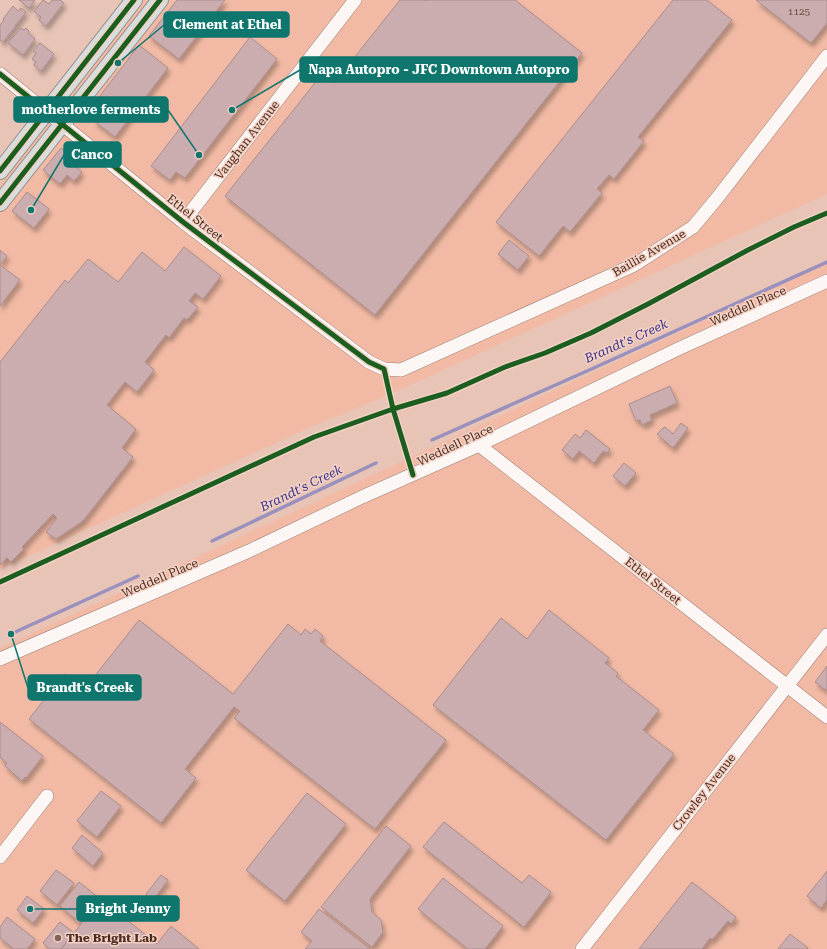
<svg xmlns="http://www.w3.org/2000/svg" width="827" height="949" viewBox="0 0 827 949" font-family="'Roboto Serif',serif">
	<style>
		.built { fill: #f2baa4 }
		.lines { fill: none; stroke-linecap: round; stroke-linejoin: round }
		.stream { stroke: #9a90be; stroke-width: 3.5 }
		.building { fill: #cbadaf; stroke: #aa8d8f; filter: url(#shadow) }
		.minor-casing { stroke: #9f8175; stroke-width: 14 }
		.major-casing { stroke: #928e8b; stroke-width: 18 }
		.minor { stroke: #fcf6f4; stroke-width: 13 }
		.major { stroke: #d9dcdc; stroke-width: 16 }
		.cycleway-casing { stroke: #f3d1c4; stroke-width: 8 }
		.cycleway { stroke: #1b5e20; stroke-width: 5 }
		.poi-dot { fill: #836154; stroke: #f3d1c4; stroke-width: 1.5 }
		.labels { text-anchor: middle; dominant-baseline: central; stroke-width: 3; stroke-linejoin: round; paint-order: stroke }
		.number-label { font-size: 10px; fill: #6c4c43 }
		.street-label { font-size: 12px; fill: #4c2c1f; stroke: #f3d1c4 }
		.poi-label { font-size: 12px; font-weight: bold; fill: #4c2c1f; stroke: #f3d1c4; text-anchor: start }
		.water-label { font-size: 13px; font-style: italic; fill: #3c358a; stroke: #f3d1c4 }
		.leader { fill: none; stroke: #0f766e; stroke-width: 1.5 }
		.callout-dot { fill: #0f766e; stroke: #f3d1c4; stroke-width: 1.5 }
		.callout { fill: #0f766e; stroke: #0f766e; stroke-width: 1.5 }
		.callout-label { font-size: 13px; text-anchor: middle; font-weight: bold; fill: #fff }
	</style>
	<defs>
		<filter id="shadow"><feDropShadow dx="2.5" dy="4.5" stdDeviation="2" flood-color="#0004"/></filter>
	</defs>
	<rect width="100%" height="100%" fill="#e8c4b6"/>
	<path class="built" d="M144 0H827V194L393 393 313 426 0 569V183Z
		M827 264V949H0V648Z"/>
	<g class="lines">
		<path class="stream" d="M432 440 596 367 827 262
			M212 541 376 463
			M11 634 138 576"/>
	</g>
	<path class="building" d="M19 0H35L29 8Z
		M43 0 49 4 52 0H60L64 3 46 26 39 20 41 17 34 11Z
		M177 0H225L179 59 149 36Z
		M400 0H425L426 1V0H515L582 53 375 315 225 196 322 74 334 83Z
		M673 0H707L732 20 638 137 644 141 614 179 609 175 597 189 602 193 570 232 563 226 539 256 496 222Z
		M756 0H827V23L811 43Z
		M13 6 18 11 21 8 26 12 15 26V27L3 42 0 40V25L4 20 3 19Z
		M21 28 24 30 26 28 29 31 28 33 35 39 23 55 8 43Z
		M250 37 277 59 185 178 176 172 170 180 151 166Z
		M40 43 54 54 41 71 34 65 36 62 32 59 36 53 33 51Z
		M139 45 168 68 115 137 94 121 101 112 93 105Z
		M61 148 77 162 74 166 82 172 74 181 67 175 60 184 43 170Z
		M27 192 49 209 34 228 12 211Z
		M509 240 529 256 518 270 498 254Z
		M184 247 221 276 203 299 195 293 189 301 198 307 187 320 184 318 169 338 166 335 145 362 154 370 137 392 125 382 107 405 136 429 122 448 133 457 83 521 56 539 46 532 57 518 53 514 22 547 24 549 11 562 7 558 0 565V362L65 280 68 283 88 259 118 282 142 252 165 271Z
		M0 250 7 256 0 265 20 280 0 306Z
		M670 386 677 403 650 415 652 420 642 425 640 420 636 421 629 404Z
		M681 423 688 428 673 448 657 434 662 429 665 427 673 434Z
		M586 430 610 449 607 453 603 451 594 463 579 451 573 459 562 450 575 434 580 438Z
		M624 463 636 473 625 486 613 476Z
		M549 610 609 658 605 663 618 673 616 676 659 710 643 730 674 754 606 840 433 705 501 618 527 639Z
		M139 620 233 694 288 624 301 635 305 629 311 634 315 629 323 636 320 641 446 740 375 829 234 718 240 711 234 707 185 769 196 778 161 823 29 719 64 674 97 700 103 693 90 682Z
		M827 666V691L815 682Z
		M0 722 43 756 26 778 25 777 22 781 5 766 7 763 0 757Z
		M101 791 121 806 97 837 77 821Z
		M307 793 346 824 285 901 246 870Z
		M444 822 522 883 529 875 551 892 524 927 423 847Z
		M386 826 411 846 370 899 372 912 381 920 383 932 372 947 321 907Z
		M82 835 103 853 93 866 72 848Z
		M56 870 74 883 57 905 40 891Z
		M827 871V900L821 908 807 896Z
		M161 875 168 880 153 900 146 894Z
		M443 878 503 926 485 949H468L418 909Z
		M79 882 99 898 79 922 60 906Z
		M692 882 736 917 731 924 728 921 712 940 710 938 702 949H639Z
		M27 896 44 909 33 923 17 910Z
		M101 899 157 944 171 926 199 949H61Z
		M319 909 370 949H305L312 941 301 932Z
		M7 917 35 939 27 949H14L0 938V927Z
		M60 922 74 933 61 949H50L43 943Z
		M790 934 808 948 807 949H778Z"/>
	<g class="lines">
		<g class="minor-casing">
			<path id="minor" d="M0 74 183 222 369 362 384 369 401 370 634 265 693 227 718 197 827 56
				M183 222 355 0
				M479 445 827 717
				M0 659 249 551 362 497 479 445 678 349 827 281
				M0 857 47 796
				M582 949 827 635"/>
		</g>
		<g class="major-casing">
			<path id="major" d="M0 171 134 0
				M0 203 160 0"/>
		</g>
		<use href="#minor" class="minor"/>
		<use href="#major" class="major"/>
		<g class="cycleway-casing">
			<path id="cycleway" d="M0 74 183 222 369 362 384 369 393 409 413 475
				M0 171 134 0
				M0 203 160 0
				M0 582 314 437 393 409 447 393 505 367 545 353 591 333 648 304 748 250 794 227 827 213"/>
		</g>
		<use href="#cycleway" class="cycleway"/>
	</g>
	<circle class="poi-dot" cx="58" cy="938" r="4"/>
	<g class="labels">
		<g class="number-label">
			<text x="799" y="11">1125</text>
		</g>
		<g class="street-label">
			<text transform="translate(247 140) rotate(-52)">Vaughan Avenue</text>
			<text transform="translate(195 218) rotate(38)">Ethel Street</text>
			<text transform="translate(649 253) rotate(-30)">Baillie Avenue</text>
			<text transform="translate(748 306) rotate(-24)">Weddell Place</text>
			<text transform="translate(455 445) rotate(-25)">Weddell Place</text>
			<text transform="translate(160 578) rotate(-23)">Weddell Place</text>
			<text transform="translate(653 581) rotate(38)">Ethel Street</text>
			<text transform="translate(704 792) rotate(-52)">Crowley Avenue</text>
		</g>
		<g class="poi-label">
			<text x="66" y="938">The Bright Lab</text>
		</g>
		<g class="water-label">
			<text transform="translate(626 341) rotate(-24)">Brandt's Creek</text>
			<text transform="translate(301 488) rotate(-26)">Brandt's Creek</text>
		</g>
	</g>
	<path class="leader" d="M118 63L164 25M232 110L300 70M199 155L168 110M31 210L64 155M11 634L28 688M30 909L77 909"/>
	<g class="callout-dot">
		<circle cx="118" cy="63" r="4"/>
		<circle cx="232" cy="110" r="4"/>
		<circle cx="199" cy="155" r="4"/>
		<circle cx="31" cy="210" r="4"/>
		<circle cx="11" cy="634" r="4"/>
		<circle cx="30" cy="909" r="4"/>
	</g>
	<g class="callout">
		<rect x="164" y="12" width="125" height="25" rx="4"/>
		<rect x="300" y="57" width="277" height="25" rx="4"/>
		<rect x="14" y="97" width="154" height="25" rx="4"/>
		<rect x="64" y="142" width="57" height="25" rx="4"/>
		<rect x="28" y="675" width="113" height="25" rx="4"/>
		<rect x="77" y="896" width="102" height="25" rx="4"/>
	</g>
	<g class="callout-label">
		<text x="227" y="29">Clement at Ethel</text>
		<text x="439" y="74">Napa Autopro - JFC Downtown Autopro</text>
		<text x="91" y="114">motherlove ferments</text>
		<text x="92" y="159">Canco</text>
		<text x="85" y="692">Brandt's Creek</text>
		<text x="128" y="913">Bright Jenny</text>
	</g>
</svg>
